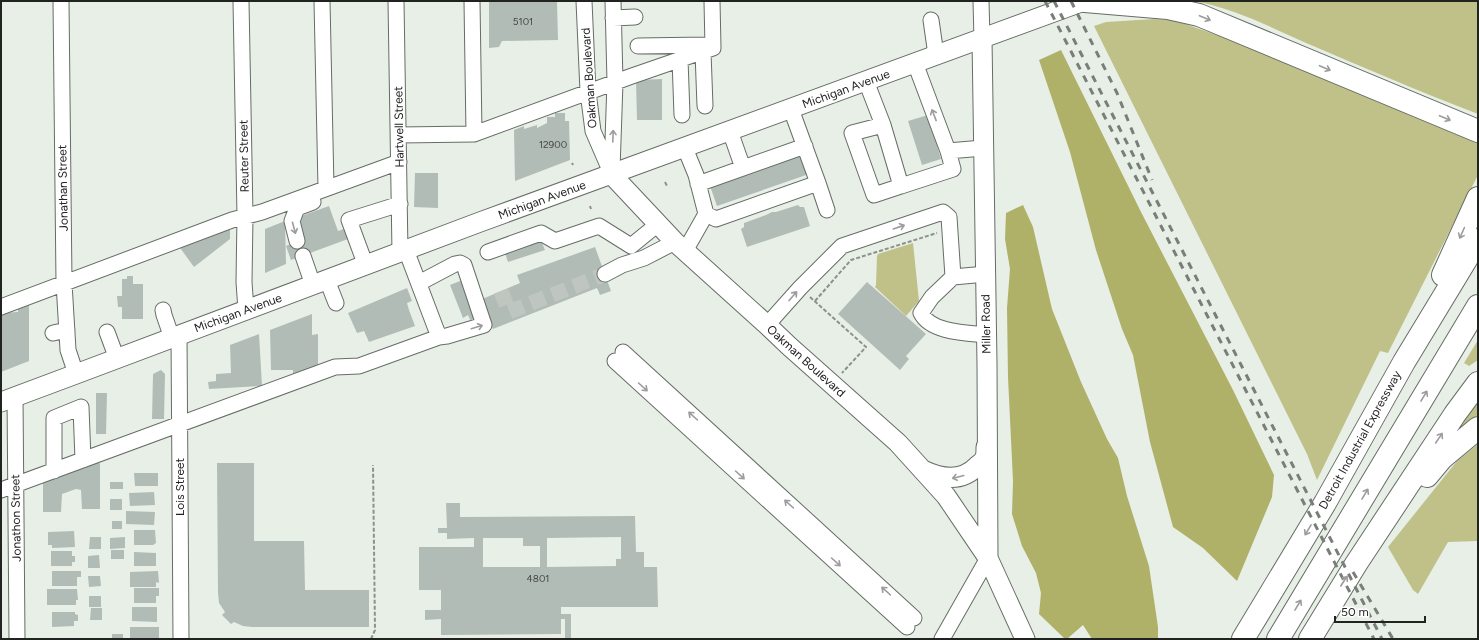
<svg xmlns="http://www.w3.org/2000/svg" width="1479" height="640" viewBox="0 0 1479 640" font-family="Figtree,sans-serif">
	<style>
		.green { fill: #c0c189 }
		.forest { fill: #b0b168 }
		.building { fill: #b2bcb7; fill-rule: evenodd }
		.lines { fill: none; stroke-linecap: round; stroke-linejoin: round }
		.minor-tunnel { stroke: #bfc6bf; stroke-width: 15; stroke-dasharray: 15 8; stroke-linecap: butt }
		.minor-casing { stroke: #666d66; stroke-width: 17 }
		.major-casing { stroke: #666d66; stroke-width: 21 }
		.highway-casing { stroke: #666d66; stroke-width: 24 }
		.path { stroke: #8c918c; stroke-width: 2; stroke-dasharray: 4 2; stroke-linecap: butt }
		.minor { stroke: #fff; stroke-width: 15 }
		.major { stroke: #fff; stroke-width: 19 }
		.highway { stroke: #fff; stroke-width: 22 }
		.rail { stroke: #797e79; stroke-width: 3; stroke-dasharray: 7 7; stroke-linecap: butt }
		.oneway { stroke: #9b9c9b }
		.labels { text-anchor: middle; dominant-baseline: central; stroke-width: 4; stroke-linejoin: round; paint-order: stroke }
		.number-label { font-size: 10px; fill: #454946 }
		.street-label { font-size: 12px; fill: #212321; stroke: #fff }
	</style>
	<rect width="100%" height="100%" fill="#e7efe7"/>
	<path class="green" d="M1192 1H1478V114C1420 92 1363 67 1306 43 1270 27 1232 7 1192 1Z
		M1154 19 1174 20 1242 44 1478 141V175L1388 353 1380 351 1317 480 1307 454 1094 26 1106 22Z
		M913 243 919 301 906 316 875 287 876 285 877 256 878 254Z
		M1478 340V360L1469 366 1464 363Z
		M1478 395V415L1452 434Z
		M1478 444V541L1448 542 1418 594 1413 590 1388 547 1457 461Z"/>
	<path class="forest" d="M1061 50 1141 212 1233 390 1274 475 1272 497 1237 581 1203 548 1173 527 1150 442 1133 355 1122 329 1096 250 1070 152 1039 60Z
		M1023 205 1033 227 1052 309 1081 382 1107 439 1118 458 1127 496 1149 566 1158 627V639H1092L1083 625 1067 639H1065L1039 614 1041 593 1036 573 1022 546 1012 514 1013 481 1008 377 1007 308 1010 269 1005 239 1006 213Z"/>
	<path class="building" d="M489 1H557L558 40 502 41 499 47 489 48Z
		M662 79V120H637L636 80Z
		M555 113H565V121H569L570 160 515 181 514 130 524 126V129L537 125V128L547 123V117H555Z
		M928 115 941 159 922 165 908 121Z
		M802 155 809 174 717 206 710 186Z
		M415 173H438V208L414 207Z
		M798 205 800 207H804L810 226 747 247 741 229 744 227V223L766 215 772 212H776Z
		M329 206 338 231 344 229 348 239 291 260 286 246 304 238 296 218Z
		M285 221 286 264 265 273V229Z
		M225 227 230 230V239L194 267 178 245Z
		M540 238 545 250 508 262 504 250Z
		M595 247 611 291 600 295 597 288 493 329 480 300 520 283 517 275Z
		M127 276H133V284H143V319H122V307H118L117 296H122V279H127Z
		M465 279 481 320 472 324 468 315 463 318 450 285Z
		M867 282 926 334 906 356 909 359 900 370 838 314Z
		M407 288 412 301 407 303 409 310 415 326 369 342 364 331 357 333 348 313Z
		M18 305H29V361L1 372V313L18 312Z
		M312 314V335L318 334V367L293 375V370H271L270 330Z
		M259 334 262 386 209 389 208 382 216 381V374L231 373 230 345Z
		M161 370 165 374 164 419H152L153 374Z
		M96 393H107L106 434H96Z
		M98 460 100 464V509H82L81 490 76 489 62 494 61 512H43V481Z
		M217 463H254V541H304L305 590H369V627H252L243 626 234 622 231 624 222 615 225 612 219 603 218 593Z
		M134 473H158V486H135Z
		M110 482H123V489H110Z
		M154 492 155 505 130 506 129 493Z
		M110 499H122V510H110Z
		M446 503H460V517L635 516 636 552H644V567H657L658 607H561V614H571V639H565V619H561V634L441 635V619L425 620V610H441V590H419V547H474V538L447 539V533H438V528H447ZM621 537V559H616V566L547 567V538ZM483 538H523V546H540V567H483Z
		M126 511 155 512 154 525 126 524Z
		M112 521H122V529H112Z
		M134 530H155L156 543 153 545H134Z
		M74 531 75 547 52 548V545H48V532Z
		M90 537H101V549H89Z
		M125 537V548L110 549V538Z
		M111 550H124V559H111Z
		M51 551H72V556H75V562H72V566H51Z
		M134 552 156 553V566H134Z
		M99 555 100 568H88V556Z
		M52 571H81V577H77V586H52Z
		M158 571 159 583 156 582V587H130V572Z
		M88 576H100L101 586 89 587Z
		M134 588H159V596H156V603H134Z
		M47 589H77L78 600H76V605H47Z
		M89 596H101V607H89Z
		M132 607H157V622L132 621Z
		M91 608H102V620H90Z
		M52 612H75V614L78 615V621H74V626L52 627Z
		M130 627H159V639H130Z
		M112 634H123V639H112Z"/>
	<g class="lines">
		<path class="minor-tunnel" d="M501 291 509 312 605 274"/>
		<g class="minor-casing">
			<path id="minor" d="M61 1 64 283 68 350 76 374
				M241 1 245 216 244 282 246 310
				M322 1 326 188
				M396 1 400 253
				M472 1 474 134
				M584 1 588 92 593 131 612 175
				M981 1 982 39
				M613 18 635 17
				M931 20 936 55
				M638 46 706 45
				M703 52 705 106
				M680 59 682 115
				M866 81 883 125 901 186 953 169 948 151 915 63
				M883 125 852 133 874 195 901 186
				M730 131 743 168
				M399 135 474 134 632 76 713 48 712 1
				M685 148 696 175 706 214 716 219 818 183 791 109
				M948 151 983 148
				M612 170 615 82 613 1
				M818 183 827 210
				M698 184 805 146
				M297 241 292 221 297 208 313 202
				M406 250 439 337
				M685 251 706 214
				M488 252 541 233 555 241 599 226 631 246 658 224
				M303 256 313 285
				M366 266 349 220 400 204
				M605 274 622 265 644 258 675 242
				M986 274 953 277 932 297 921 313C931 333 967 333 987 335
				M327 280 336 303
				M1 307 232 220 262 212 399 162
				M163 310 164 315 172 338
				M767 325 800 288 842 246 943 212 949 217 953 277
				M107 332 117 359
				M53 333 67 330
				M179 335 181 639
				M623 352 914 618
				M615 361 907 627
				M15 396 17 639
				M54 471V418L81 407 83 460
				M1 490 335 367 359 366 439 337 447 336 484 325 464 265 460 263 455 264 419 283
				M942 639 988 558"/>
		</g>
		<g class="major-casing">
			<path id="major" d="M982 39 987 364 988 558 1025 639
				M612 175 675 242 767 325 789 346 898 443 946 496 988 558
				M1 402 76 374 480 222 1084 1
				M923 470C942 479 962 482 977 466 979 464 983 462 984 459 986 456 986 451 986 447"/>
		</g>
		<g class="highway-casing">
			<path id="highway" d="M1085 1 1168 8 1199 15 1478 131
				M1443 275 1478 198
				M1427 476 1442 458 1478 428
				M1243 639 1325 503 1404 362 1478 240
				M1278 639 1478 306
				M1310 639 1356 564 1455 414 1478 383"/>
		</g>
		<path class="path" d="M572 163 573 165
			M665 182 667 186
			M590 206 591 209
			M810 297 866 347 842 373
			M815 301 851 260 937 233
			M371 639 375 630 373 465"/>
		<use href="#minor" class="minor"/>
		<use href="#major" class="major"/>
		<use href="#highway" class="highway"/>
		<path class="rail" d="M1045 1 1374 639
			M1054 1 1382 639
			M1071 1 1117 93 1152 180
			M1353 572 1393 639"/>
	</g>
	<defs><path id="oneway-shaft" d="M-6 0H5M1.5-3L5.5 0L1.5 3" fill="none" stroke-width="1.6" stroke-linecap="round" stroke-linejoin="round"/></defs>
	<g class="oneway">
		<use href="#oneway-shaft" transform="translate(1205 18) rotate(23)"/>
		<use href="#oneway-shaft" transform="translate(1325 68) rotate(23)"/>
		<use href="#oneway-shaft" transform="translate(934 115) rotate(-111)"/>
		<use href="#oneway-shaft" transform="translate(1445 118) rotate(23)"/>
		<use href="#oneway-shaft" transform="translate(613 136) rotate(-88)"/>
		<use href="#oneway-shaft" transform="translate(899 227) rotate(-19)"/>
		<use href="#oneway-shaft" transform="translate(294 228) rotate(75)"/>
		<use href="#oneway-shaft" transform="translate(1462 233) rotate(114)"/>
		<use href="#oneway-shaft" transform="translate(793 296) rotate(-49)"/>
		<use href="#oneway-shaft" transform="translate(477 327) rotate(-17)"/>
		<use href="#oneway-shaft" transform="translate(643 387) rotate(42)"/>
		<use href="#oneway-shaft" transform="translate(1424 396) rotate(-59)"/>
		<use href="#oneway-shaft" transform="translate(693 416) rotate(-138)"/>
		<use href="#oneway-shaft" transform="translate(1439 438) rotate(-56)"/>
		<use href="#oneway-shaft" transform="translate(740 475) rotate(42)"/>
		<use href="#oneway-shaft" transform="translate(958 477) rotate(166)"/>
		<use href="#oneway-shaft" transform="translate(1365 494) rotate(-59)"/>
		<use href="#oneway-shaft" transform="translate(789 504) rotate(-138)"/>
		<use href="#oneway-shaft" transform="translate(1308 530) rotate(121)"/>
		<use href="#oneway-shaft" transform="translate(836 562) rotate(42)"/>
		<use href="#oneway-shaft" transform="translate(1344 581) rotate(-57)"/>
		<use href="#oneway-shaft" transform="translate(886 591) rotate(-138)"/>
		<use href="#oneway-shaft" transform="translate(1298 605) rotate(-59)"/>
	</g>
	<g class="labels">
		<g class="number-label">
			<text x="523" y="21">5101</text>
			<text x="553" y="144">12900</text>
			<text x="538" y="578">4801</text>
		</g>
		<g class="street-label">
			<text transform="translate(589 78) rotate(-94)">Oakman Boulevard</text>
			<text transform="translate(846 89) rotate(-20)">Michigan Avenue</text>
			<text transform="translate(399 127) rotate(-91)">Hartwell Street</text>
			<text transform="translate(244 156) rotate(-91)">Reuter Street</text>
			<text transform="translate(63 188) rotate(-91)">Jonathan Street</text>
			<text transform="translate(542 200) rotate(-20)">Michigan Avenue</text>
			<text transform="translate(238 313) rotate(-20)">Michigan Avenue</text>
			<text transform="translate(986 324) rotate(-91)">Miller Road</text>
			<text transform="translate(806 361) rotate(42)">Oakman Boulevard</text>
			<text transform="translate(1360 440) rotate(-61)">Detroit Industrial Expressway</text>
			<text transform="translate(180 487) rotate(-90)">Lois Street</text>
			<text transform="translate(16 518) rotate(-91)">Jonathon Street</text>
		</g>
	</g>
	<rect width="1479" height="640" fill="none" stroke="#212321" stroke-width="4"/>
	<path d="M1335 616v6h90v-6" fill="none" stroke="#212321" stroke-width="2"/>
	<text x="1341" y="616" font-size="12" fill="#212321" stroke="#ffffff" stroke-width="3" paint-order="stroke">50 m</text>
</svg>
